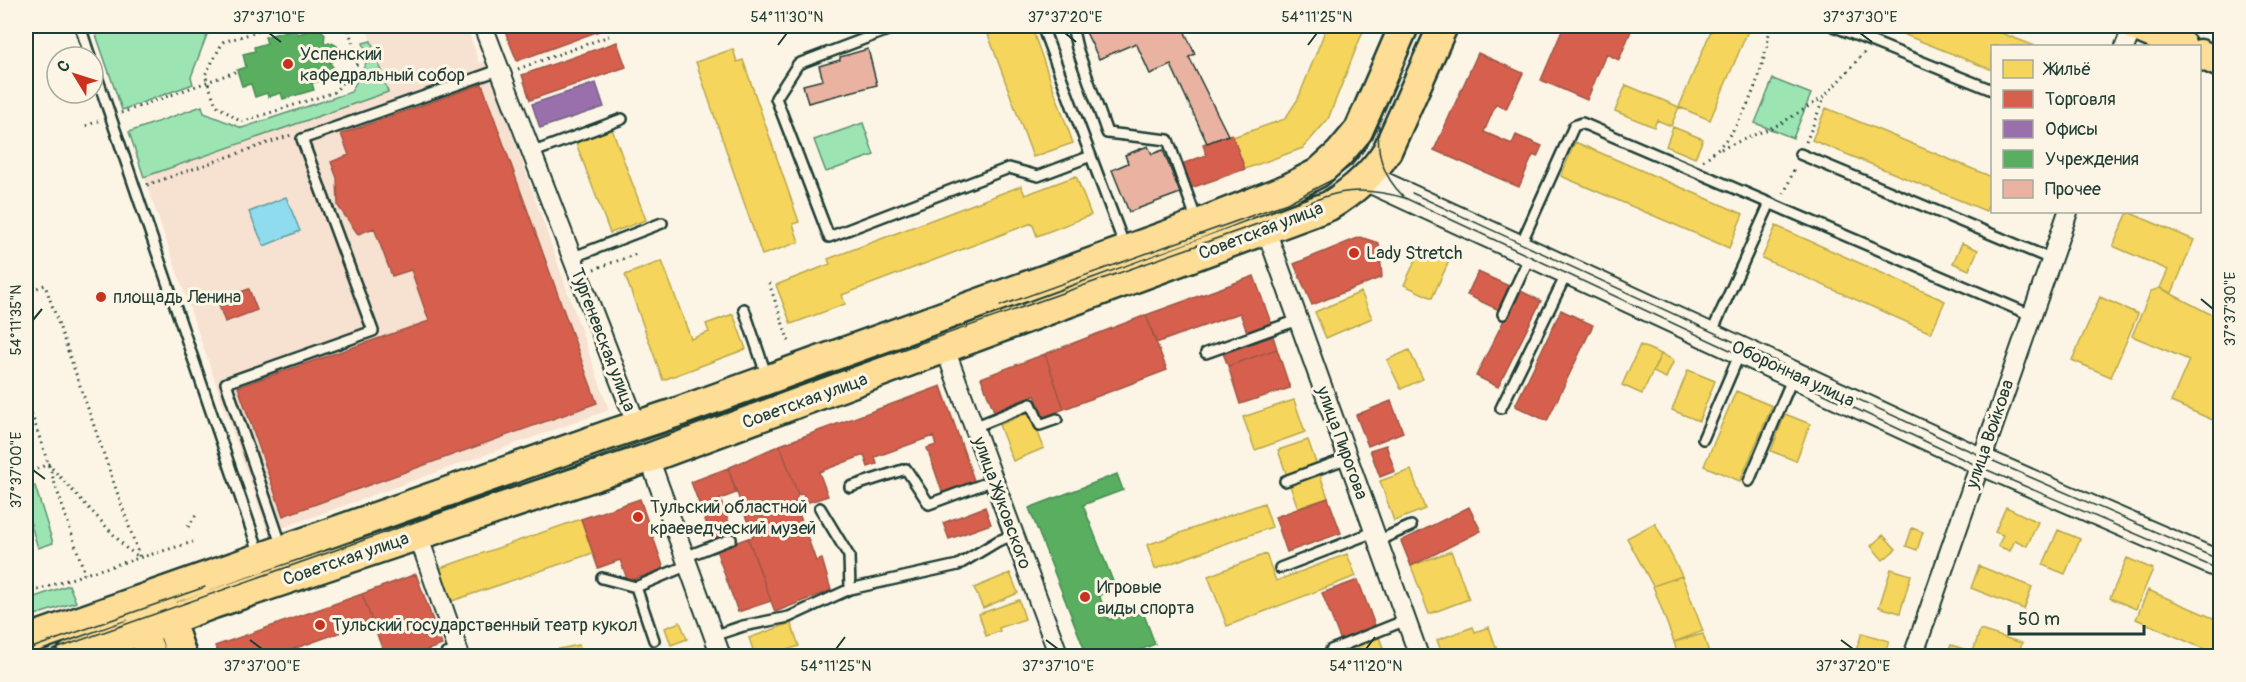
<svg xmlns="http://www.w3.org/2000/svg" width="2246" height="682" viewBox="0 0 2246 682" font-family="Pangolin,sans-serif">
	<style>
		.built { fill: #f7e1d1 }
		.green { fill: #9ce5b3; stroke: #5e9174; stroke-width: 1.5 }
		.water { fill: #8fdcee; stroke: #629ca4; stroke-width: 1.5 }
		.homes { fill: #f6d55c; stroke: #b6a750; stroke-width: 1.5 }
		.shops { fill: #d6604d; stroke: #9f5646; stroke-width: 1.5 }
		.offices { fill: #9970ab; stroke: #746187; stroke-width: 1.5 }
		.public { fill: #5aae61; stroke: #488c54; stroke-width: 1.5 }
		.building { fill: #eab2a1; stroke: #1f3d34; stroke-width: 1.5 }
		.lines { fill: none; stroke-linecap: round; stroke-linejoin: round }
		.service-casing { stroke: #1f3d34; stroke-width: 14 }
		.minor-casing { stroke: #1f3d34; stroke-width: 22 }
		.secondary-casing { stroke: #1f3d34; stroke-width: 30 }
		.primary-casing { stroke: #1f3d34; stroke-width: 33 }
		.path { stroke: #1f3d34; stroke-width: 3; stroke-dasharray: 1.5 4.5; stroke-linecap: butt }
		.service { stroke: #fcf5e5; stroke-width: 9 }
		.minor { stroke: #fcf5e5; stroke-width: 18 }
		.secondary { stroke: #fcf5e5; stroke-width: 26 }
		.primary { stroke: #fedd96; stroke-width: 28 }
		.tram { stroke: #1f3d34; stroke-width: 1.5 }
		.ticks { fill: none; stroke: #1f3d34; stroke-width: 2 }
		.poi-dot { fill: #c8321e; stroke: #fcf5e5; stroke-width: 2 }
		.labels { text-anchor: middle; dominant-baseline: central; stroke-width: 6; stroke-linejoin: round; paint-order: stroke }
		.poi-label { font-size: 18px; fill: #1f3d34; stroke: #fcf5e5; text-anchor: start }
		.street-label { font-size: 18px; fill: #1f3d34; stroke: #fcf5e5 }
		.neatline { fill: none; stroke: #1f3d34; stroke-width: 2 }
		.ticks-label { font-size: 15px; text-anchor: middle; fill: #1f3d34 }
	</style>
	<rect width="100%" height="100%" fill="#fcf5e5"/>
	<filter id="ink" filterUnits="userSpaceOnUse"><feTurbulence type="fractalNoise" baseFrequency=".0167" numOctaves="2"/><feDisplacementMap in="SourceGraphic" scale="12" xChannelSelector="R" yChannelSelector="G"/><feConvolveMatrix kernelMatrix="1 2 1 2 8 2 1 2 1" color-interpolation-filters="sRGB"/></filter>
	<g filter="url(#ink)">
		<path class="built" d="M366 26H467L479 63 487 61 609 410 268 533 144 177 388 92Z"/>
		<path class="green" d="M93 26H227L208 32 191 77 193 84 122 110Z
			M371 41 388 92 144 177 129 132 202 106 204 113 242 128 351 92 368 59 363 43Z
			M1773 79 1811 94 1793 138 1755 123Z
			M863 123 874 155 826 172 814 140Z
			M35 486 53 543 38 548 26 508V489Z
			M69 585 76 602 26 618V600Z"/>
		<path class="water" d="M286 197 300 231 264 246 249 212Z"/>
		<path class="homes" d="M985 26H1031L1073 143 1033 157Z
			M1327 26H1365L1328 119 1303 148 1245 169 1233 137 1285 119 1298 99Z
			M1713 26H1750L1710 120 1679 107Z
			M1883 26H1983L2035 46H1992V70Z
			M733 49 737 62 743 60 799 222 793 224 799 242 762 255 696 62Z
			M1626 85 1679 107 1671 126 1657 120 1654 127 1615 111Z
			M1826 108 1992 177V195L1986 211 1812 140Z
			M1673 127 1703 139 1695 158 1666 146Z
			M612 129 646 220 610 233 576 143Z
			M1575 142 1743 214 1729 248 1561 176Z
			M1076 176 1091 215 1037 236 1032 223 842 295 845 304 791 324 776 285 830 264 828 259 1021 186 1025 195Z
			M2128 212 2194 240 2172 293 2160 288 2168 270 2113 246Z
			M1776 226 1945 301 1931 333 1762 258Z
			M1962 243 1978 250 1969 270 1953 263Z
			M1421 248 1449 261 1432 298 1404 285Z
			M662 261 691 339 709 332 706 324 733 314 746 349 663 380 625 275Z
			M2160 288 2220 319V423L2171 402 2189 360 2132 336 2151 291Z
			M1361 292 1372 318 1326 338 1315 312Z
			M2100 297 2138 314 2111 377 2072 360Z
			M1640 345 1661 354 1642 394 1622 385Z
			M1409 350 1423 379 1401 389 1387 360Z
			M1661 354 1674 360 1666 378 1653 372Z
			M1688 370 1715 381 1699 421 1672 410Z
			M1736 391 1772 406 1740 481 1704 466Z
			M1294 400 1305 432 1255 450 1243 417Z
			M1030 412 1044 448 1013 461 999 425Z
			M1785 414 1810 424 1796 461 1771 451Z
			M1308 440 1317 466 1287 476 1278 450Z
			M1411 470 1425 509 1394 521 1380 481Z
			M1319 472 1328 498 1298 508 1289 483Z
			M1264 503 1272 527 1155 569 1147 545Z
			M2006 507 2038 522 2027 546 2015 540 2010 551 1998 546 2003 535 1995 532Z
			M581 519 593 553 452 601 440 568Z
			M1655 523 1682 576 1653 586 1627 538Z
			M1912 528 1923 532 1917 550 1906 546Z
			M2058 530 2080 539 2065 574 2043 565Z
			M1883 535 1896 549 1883 560 1871 546Z
			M1451 551 1469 599 1429 614 1411 566Z
			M1266 554 1276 581 1347 554 1356 576 1227 626 1208 576Z
			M2127 558 2153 569 2136 609 2110 598Z
			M1979 566 2032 587 2024 609 1971 588Z
			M1891 569 1911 575 1900 613 1879 607Z
			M1010 573 1018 593 983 608 974 588Z
			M1682 576 1703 631 1674 642 1653 586Z
			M2148 590 2220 621V656L2136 619Z
			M1019 600 1025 619 999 628 1000 631 986 636 979 614Z
			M680 622 687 639 671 645 665 628Z
			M791 623 799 646 768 656H755L749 638Z
			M1473 627 1475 632 1489 627 1499 656H1443L1437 640Z
			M1980 630 2022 643 2018 656H1987L1973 652Z
			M1862 633 1889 641 1884 656H1854Z
			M1703 634 1710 656H1678L1674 642Z
			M1379 637 1386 656H1328Z
			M579 645 582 656H526Z
			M1951 645 1986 656H1947Z
			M899 650 901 656H881Z"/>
		<path class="shops" d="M503 26H610V27L517 61Z
			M1564 26H1633L1619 60 1606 54 1587 100 1541 80Z
			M617 42 626 67 530 100 522 75Z
			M1478 53 1523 73 1506 109 1496 104 1484 132 1512 144 1516 135 1542 146 1537 157 1533 155 1519 187 1434 150Z
			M482 84 597 403 283 516 238 387 429 321 411 270 392 276 374 228 358 234 338 206 337 178 331 162 349 155 341 134Z
			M1232 134 1245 169 1191 188 1182 164 1206 155 1203 144Z
			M1360 237 1379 243 1382 277 1312 305 1294 264Z
			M1478 272 1511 287 1501 311 1467 295Z
			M1254 276 1271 323 1247 332 1240 313 1156 343 1146 315Z
			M249 289 257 310 225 322 217 300Z
			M1519 290 1541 301 1498 387 1476 376Z
			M1561 310 1593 325 1547 421 1515 406Z
			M1146 315 1167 370 1064 409 1045 354Z
			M1273 336 1277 349 1228 366 1223 353Z
			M1277 349 1290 388 1240 404 1228 366Z
			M1045 354 1064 409 1043 417 1035 395 994 411 981 378Z
			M941 386 976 486 944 497 927 448 936 445 933 436 875 457 877 464 868 467 864 455 819 472 828 496 806 503 803 494 798 495 780 445Z
			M1391 401 1403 432 1368 446 1356 415Z
			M780 445 798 495 795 502 816 561 822 559 831 590 775 612 748 538 753 537 728 468Z
			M1386 445 1395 471 1380 477 1370 450Z
			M728 468 736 493 720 499 733 533 713 541 691 482Z
			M1328 498 1341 533 1287 552 1275 517Z
			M640 499 664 569 628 581 620 560 598 568 581 519Z
			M985 507 991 524 949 539 943 523Z
			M1469 507 1481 531 1411 566 1401 541Z
			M748 538 771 601 738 612 716 550Z
			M416 574 442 645 410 656H385L362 594Z
			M1358 580 1376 628 1341 641 1322 593Z
			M362 594 372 621 274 656H219L215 646Z"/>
		<path class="offices" d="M596 83 604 107 540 128 532 104Z"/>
		<path class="public" d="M296 28 298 34 312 30H321L325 34 324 43H332L337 46 339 53 336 58 330 63 335 70 333 74 327 79 312 83 314 90 283 99 281 93 268 97 267 93 255 97 251 84 242 86 237 70 246 67 243 54 255 51 254 47 267 43 265 37Z
			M1117 474 1123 490 1083 505 1116 589 1099 595 1109 620 1130 611 1132 616 1143 612 1155 644 1125 656H1087L1029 508Z"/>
		<path class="building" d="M1083 26H1182L1195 54 1189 57 1228 135 1207 143 1171 65 1150 74 1136 43 1099 59Z
			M868 49 877 85 808 103 803 85 823 80 819 66 840 60V57Z
			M1148 146 1152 154 1163 150 1180 193 1129 212 1112 170 1128 163 1125 155Z"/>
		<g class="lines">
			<g class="service-casing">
				<path id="service" d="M80 26 90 57
					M898 26 798 64 776 98 829 237 1009 168 1038 176 1091 156
					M1042 26 1125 247
					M1072 26 1077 48 1107 133 1168 140 1197 221
					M1833 26 1992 90
					M93 65 260 555
					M531 153 622 119
					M1800 154 2051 259
					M1520 246 1574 126 1582 123 2031 315
					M571 258 662 223
					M744 309 767 377
					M1503 314 1530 256
					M1711 334 1770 203
					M1206 353 1298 320
					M1501 408 1567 273
					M974 427 1031 404 1040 425 1057 419
					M1703 439 1740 353
					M1285 481 1348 458
					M1749 481 1793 377
					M850 487 906 469 929 504 994 480
					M820 508 849 556 850 589
					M1377 541 1411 526
					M282 547 226 383 373 331 302 139 499 70
					M685 557 731 539
					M1280 568 1374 532
					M602 578 636 587
					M713 636 743 626 789 617 850 589 958 565 998 541 1014 535
					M654 640 636 587 688 565
					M1331 650 1406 620
					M446 654 458 650"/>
			</g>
			<g class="minor-casing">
				<path id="minor" d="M483 26 637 426
					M2125 46 2133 26
					M1266 230 1419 656
					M945 349 1059 656
					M649 458 721 656
					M418 535 460 656
					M1913 656 2068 212"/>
			</g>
			<g class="secondary-casing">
				<path id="secondary" d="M1367 178 1980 461 2220 565"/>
			</g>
			<g class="primary-casing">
				<path id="primary" d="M2134 26 2182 46
					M2200 54 2220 63
					M161 605 170 621 182 656
					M142 613C139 628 147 642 152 656
					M26 640 614 433 672 414 1198 224 1289 188 1318 173 1339 154 1359 130 1404 26
					M71 656 213 604 649 458 1329 206C1353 191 1372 175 1387 151L1443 26"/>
			</g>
			<path class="path" d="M276 26 223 42 205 75 216 105 241 122 335 92 359 61 348 29 340 26
				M518 69 609 36
				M121 113 235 72
				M86 126 98 121
				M1806 142 1824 98
				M1721 149 1780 124 1824 97 1865 52
				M1703 160C1742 137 1765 69 1770 26
				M147 185 291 135
				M1784 194 1795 167
				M594 269 637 254
				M769 283 790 345
				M26 292 45 285 140 558
				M26 397 85 574
				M26 474 48 464 126 548 139 557
				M26 523 32 540
				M188 527 198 512
				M26 594 85 574 193 542"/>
			<use href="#service" class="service"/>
			<use href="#minor" class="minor"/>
			<use href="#secondary" class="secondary"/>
			<use href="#primary" class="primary"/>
			<path class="tram" d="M1379 126C1376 154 1383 176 1403 196
				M1412 193 1959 446 2220 560
				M1000 306 1287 203 1332 180 1352 165 1368 145 1421 26
				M26 650 205 587
				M36 656 1280 216C1328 193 1351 183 1405 198L1978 466 2220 570"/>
		</g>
	</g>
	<path class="ticks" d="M269 33 281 42M1065 33 1076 42M1860 33 1872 42M778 45 787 33M1308 45 1317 33M2201 299 2213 309M33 320 42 309M33 470 45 479M250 640 262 649M1046 640 1058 649M1841 640 1853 649M836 649 845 637M1366 649 1375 637"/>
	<g class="poi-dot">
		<circle cx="288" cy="64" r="6"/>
		<circle cx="1354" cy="253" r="6"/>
		<circle cx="101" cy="297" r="6"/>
		<circle cx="638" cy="517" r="6"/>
		<circle cx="1085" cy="597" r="6"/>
		<circle cx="320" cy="625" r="6"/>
	</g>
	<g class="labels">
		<g class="poi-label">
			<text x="300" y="54">Успенский<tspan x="300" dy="21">кафедральный собор</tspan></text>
			<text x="1366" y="253">Lady Stretch</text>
			<text x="113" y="297">площадь Ленина</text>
			<text x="650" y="507">Тульский областной<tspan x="650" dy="21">краеведческий музей</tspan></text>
			<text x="1097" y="587">Игровые<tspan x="1097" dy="21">виды спорта</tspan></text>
			<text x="332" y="625">Тульский государственный театр кукол</text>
		</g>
		<g class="street-label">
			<text transform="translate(1261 231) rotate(-21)">Советская улица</text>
			<text transform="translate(603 340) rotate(69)">Тургеневская улица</text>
			<text transform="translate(1793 374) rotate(25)">Оборонная улица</text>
			<text transform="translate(805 401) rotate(-20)">Советская улица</text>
			<text transform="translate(1990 434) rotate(-71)">улица Войкова</text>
			<text transform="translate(1342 443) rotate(70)">улица Пирогова</text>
			<text transform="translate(1002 503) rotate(70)">улица Жуковского</text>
			<text transform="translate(346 559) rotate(-19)">Советская улица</text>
		</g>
	</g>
	<rect width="2246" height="682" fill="none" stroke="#fcf5e5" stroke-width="66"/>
	<rect x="1991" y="45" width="210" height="168" fill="#fcf5e5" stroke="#a4ab9e" stroke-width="1.5"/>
	<rect x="2003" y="60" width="30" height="18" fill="#f6d55c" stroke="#a4ab9e" stroke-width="1.5"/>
	<text x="2045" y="75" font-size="18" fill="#1f3d34">Жильё</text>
	<rect x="2003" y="90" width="30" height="18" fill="#d6604d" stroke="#a4ab9e" stroke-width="1.5"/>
	<text x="2045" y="105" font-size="18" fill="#1f3d34">Торговля</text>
	<rect x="2003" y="120" width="30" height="18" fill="#9970ab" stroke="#a4ab9e" stroke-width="1.5"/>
	<text x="2045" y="135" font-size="18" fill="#1f3d34">Офисы</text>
	<rect x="2003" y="150" width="30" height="18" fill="#5aae61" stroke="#a4ab9e" stroke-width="1.5"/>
	<text x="2045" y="165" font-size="18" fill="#1f3d34">Учреждения</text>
	<rect x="2003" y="180" width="30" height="18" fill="#eab2a1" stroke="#a4ab9e" stroke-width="1.5"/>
	<text x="2045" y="195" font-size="18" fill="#1f3d34">Прочее</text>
	<g transform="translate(75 75) rotate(308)"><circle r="28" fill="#fcf5e5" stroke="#a4ab9e" stroke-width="1.5"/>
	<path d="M0-4.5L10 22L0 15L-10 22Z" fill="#c8321e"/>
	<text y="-9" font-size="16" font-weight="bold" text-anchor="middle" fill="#1f3d34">С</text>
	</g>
	<path d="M2009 625v9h135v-9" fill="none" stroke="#1f3d34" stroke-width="3"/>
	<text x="2018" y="625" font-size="18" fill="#1f3d34" stroke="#fcf5e5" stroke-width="4.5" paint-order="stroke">50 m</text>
	<rect x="33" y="33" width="2180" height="616" class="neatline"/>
	<g class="ticks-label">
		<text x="269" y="22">37°37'10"E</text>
		<text x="787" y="22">54°11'30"N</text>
		<text x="1065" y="22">37°37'20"E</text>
		<text x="1317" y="22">54°11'25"N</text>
		<text x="1860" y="22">37°37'30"E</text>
		<text transform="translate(2230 309) rotate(-90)" y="5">37°37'30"E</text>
		<text transform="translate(16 320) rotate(-90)" y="5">54°11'35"N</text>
		<text transform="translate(16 470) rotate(-90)" y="5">37°37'00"E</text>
		<text x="262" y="671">37°37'00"E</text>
		<text x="836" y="671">54°11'25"N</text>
		<text x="1058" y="671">37°37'10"E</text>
		<text x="1366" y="671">54°11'20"N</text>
		<text x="1853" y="671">37°37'20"E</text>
	</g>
</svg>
